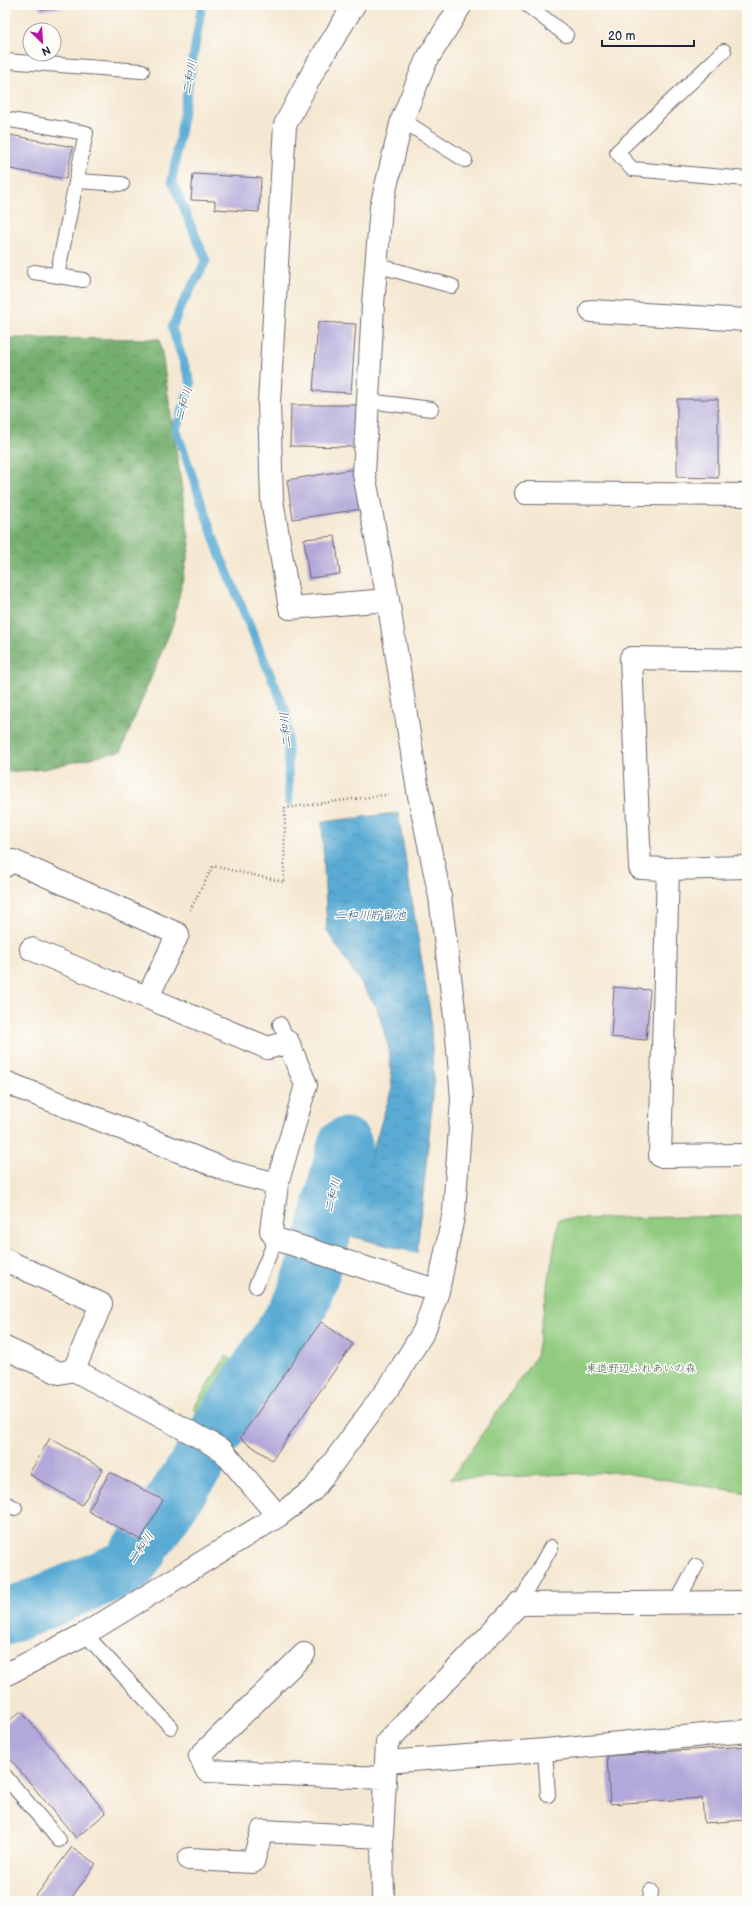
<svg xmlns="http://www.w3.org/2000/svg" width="752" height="1906" viewBox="0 0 752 1906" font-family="'Balsamiq Sans','Klee One',sans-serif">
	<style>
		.forest { fill: url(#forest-crowns); stroke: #4b6854 }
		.park { fill: #91cb7f; stroke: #5a765d }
		.water { fill: url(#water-ripples); stroke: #3e6688 }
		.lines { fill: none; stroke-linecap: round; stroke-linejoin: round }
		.stream { stroke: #5aabd4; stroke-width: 9 }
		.river { stroke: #5aabd4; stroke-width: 55 }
		.building { fill: #b2a8d9 }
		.lane-casing { stroke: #6c6770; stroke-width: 16 }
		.street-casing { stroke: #6c6770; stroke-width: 24 }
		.path { stroke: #6c6770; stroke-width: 2.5; stroke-dasharray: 1 3; stroke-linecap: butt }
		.lane { stroke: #fff; stroke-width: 14 }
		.street { stroke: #fff; stroke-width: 22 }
		.labels { text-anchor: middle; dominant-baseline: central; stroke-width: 3; stroke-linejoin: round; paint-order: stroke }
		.park-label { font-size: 11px; fill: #495d53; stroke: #fdfcf7 }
		.water-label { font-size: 12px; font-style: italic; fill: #385978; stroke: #fdfcf7 }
	</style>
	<defs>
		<pattern id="forest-crowns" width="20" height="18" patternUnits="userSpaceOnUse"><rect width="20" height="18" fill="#74af6e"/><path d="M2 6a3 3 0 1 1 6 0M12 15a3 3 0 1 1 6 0" fill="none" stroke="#5f8e5c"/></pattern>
		<pattern id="water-ripples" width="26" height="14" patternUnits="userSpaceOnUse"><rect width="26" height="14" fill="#5aabd4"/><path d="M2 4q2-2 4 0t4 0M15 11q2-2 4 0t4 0" fill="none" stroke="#4a8bad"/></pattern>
	</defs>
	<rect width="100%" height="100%" fill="#fdfcf7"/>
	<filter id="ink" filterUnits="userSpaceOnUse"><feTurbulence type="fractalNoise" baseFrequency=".025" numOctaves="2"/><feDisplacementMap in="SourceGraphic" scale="8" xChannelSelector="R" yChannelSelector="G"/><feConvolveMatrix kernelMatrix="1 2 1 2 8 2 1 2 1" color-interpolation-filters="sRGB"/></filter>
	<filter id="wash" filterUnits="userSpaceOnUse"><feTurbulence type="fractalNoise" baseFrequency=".012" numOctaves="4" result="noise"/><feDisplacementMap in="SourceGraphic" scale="16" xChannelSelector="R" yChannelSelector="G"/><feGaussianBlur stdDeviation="0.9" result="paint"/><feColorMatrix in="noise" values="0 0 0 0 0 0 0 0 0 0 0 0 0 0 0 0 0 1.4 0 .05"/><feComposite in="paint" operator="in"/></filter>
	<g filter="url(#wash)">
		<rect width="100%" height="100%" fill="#f5e8d2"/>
		<path class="forest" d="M5 338 160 339 190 545 173 624 121 751 44 769 8 772 5 770Z"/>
		<path class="park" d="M747 1216V1493L618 1472 451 1479 536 1356 559 1219Z
			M226 1356 249 1370 213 1422 193 1409Z"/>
		<path class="water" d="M398 813 430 1013 434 1086 417 1253 346 1235 392 1088 389 1049 377 1008 327 931 322 822Z"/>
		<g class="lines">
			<path class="stream" d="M202 5 172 181 206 261 180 308 172 328 191 384 176 429 219 553 287 714 289 802"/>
			<path class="river" d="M321 1244 345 1145
				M218 1430 300 1306 314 1268
				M5 1618 128 1567 202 1457"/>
		</g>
		<g id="blocks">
			<path class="building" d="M35 5H81V6L42 10Z
				M5 134 73 147 66 179 5 168Z
				M193 174 261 178 259 212 215 209V201L191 200Z
				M318 322 356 324 351 393 313 391Z
				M677 399H718V478L677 477Z
				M291 405H357L356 447 290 446Z
				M355 469 362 509 293 519 287 480Z
				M335 536 340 574 309 578 304 539Z
				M614 987 650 990 646 1040 611 1037Z
				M321 1322 353 1344 272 1460 240 1438Z
				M50 1438 103 1469 82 1505 29 1474Z
				M110 1472 163 1500 141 1540 88 1511Z
				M21 1711 106 1813 76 1838 5 1753V1724Z
				M747 1746V1820L704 1823 702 1798 610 1804 607 1756Z
				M72 1847 96 1864 69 1901H32Z"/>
		</g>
	</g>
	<g filter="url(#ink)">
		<use href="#blocks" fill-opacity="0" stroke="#6c6770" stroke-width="1"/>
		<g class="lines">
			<g class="lane-casing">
				<path id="lane" d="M527 5 566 35
					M724 51 617 152 632 169 747 179
					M5 61 142 71
					M5 119 86 133 57 276
					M402 120 465 160
					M77 181 122 184
					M376 265 452 286
					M34 272 83 280
					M368 401 431 409
					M280 1024 288 1042
					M256 1286 276 1239
					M5 1503 15 1508
					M677 1602 696 1566
					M519 1604 551 1547
					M85 1634 171 1727
					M545 1750 548 1795
					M5 1776 59 1840
					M650 1901 651 1891"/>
			</g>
			<g class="street-casing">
				<path id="street" d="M354 5 314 70 285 125 269 403 272 500 290 608 388 600
					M591 311 747 320
					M526 493 747 495
					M747 660 631 658 640 868 668 869 660 1156 747 1155
					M5 866 13 861 178 934 151 990
					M668 869 747 867
					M31 949 268 1048 288 1042 306 1085 277 1184 271 1231 276 1239 438 1291
					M5 1082 234 1173 277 1184
					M5 1260 101 1304 74 1370
					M5 1348 59 1373 74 1370 205 1440 223 1451 278 1516
					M304 1654 200 1756 207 1771 385 1778
					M5 1675 85 1634 278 1516 313 1490 394 1380 424 1331 438 1291 454 1212 462 1099 456 1025 440 897 418 791 388 600 364 474 373 305 381 207 402 120 426 61 461 5
					M386 1762 545 1750 747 1731
					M189 1859 253 1862 262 1831 382 1837
					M383 1901 382 1837 387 1742 519 1604 747 1602"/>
			</g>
			<path class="path" d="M190 910 213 866 284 882 285 808 392 794"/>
			<use href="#lane" class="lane"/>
			<use href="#street" class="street"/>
		</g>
	</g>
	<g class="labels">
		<g class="park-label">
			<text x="641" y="1368">東道野辺ふれあいの森</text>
		</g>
		<g class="water-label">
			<text transform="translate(190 77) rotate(-80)">二和川</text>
			<text transform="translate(184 404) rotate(-74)">二和川</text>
			<text transform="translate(286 730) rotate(-95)">二和川</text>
			<text x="370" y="915">二和川貯留池</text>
			<text transform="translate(333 1195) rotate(-77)">二和川</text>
			<text transform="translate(141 1548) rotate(-56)">二和川</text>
		</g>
	</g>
	<rect width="752" height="1906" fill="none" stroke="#fdfcf7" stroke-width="20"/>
	<g transform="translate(42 42) rotate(155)"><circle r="19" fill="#fdfcf7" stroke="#a5a5ac"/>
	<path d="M0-3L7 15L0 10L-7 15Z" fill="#b5179e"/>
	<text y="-6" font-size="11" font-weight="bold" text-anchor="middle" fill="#22223b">N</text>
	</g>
	<path d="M602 40v6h92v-6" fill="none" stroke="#22223b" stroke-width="2"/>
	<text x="608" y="40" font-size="12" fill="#22223b" stroke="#fdfcf7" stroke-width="3" paint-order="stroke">20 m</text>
</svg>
